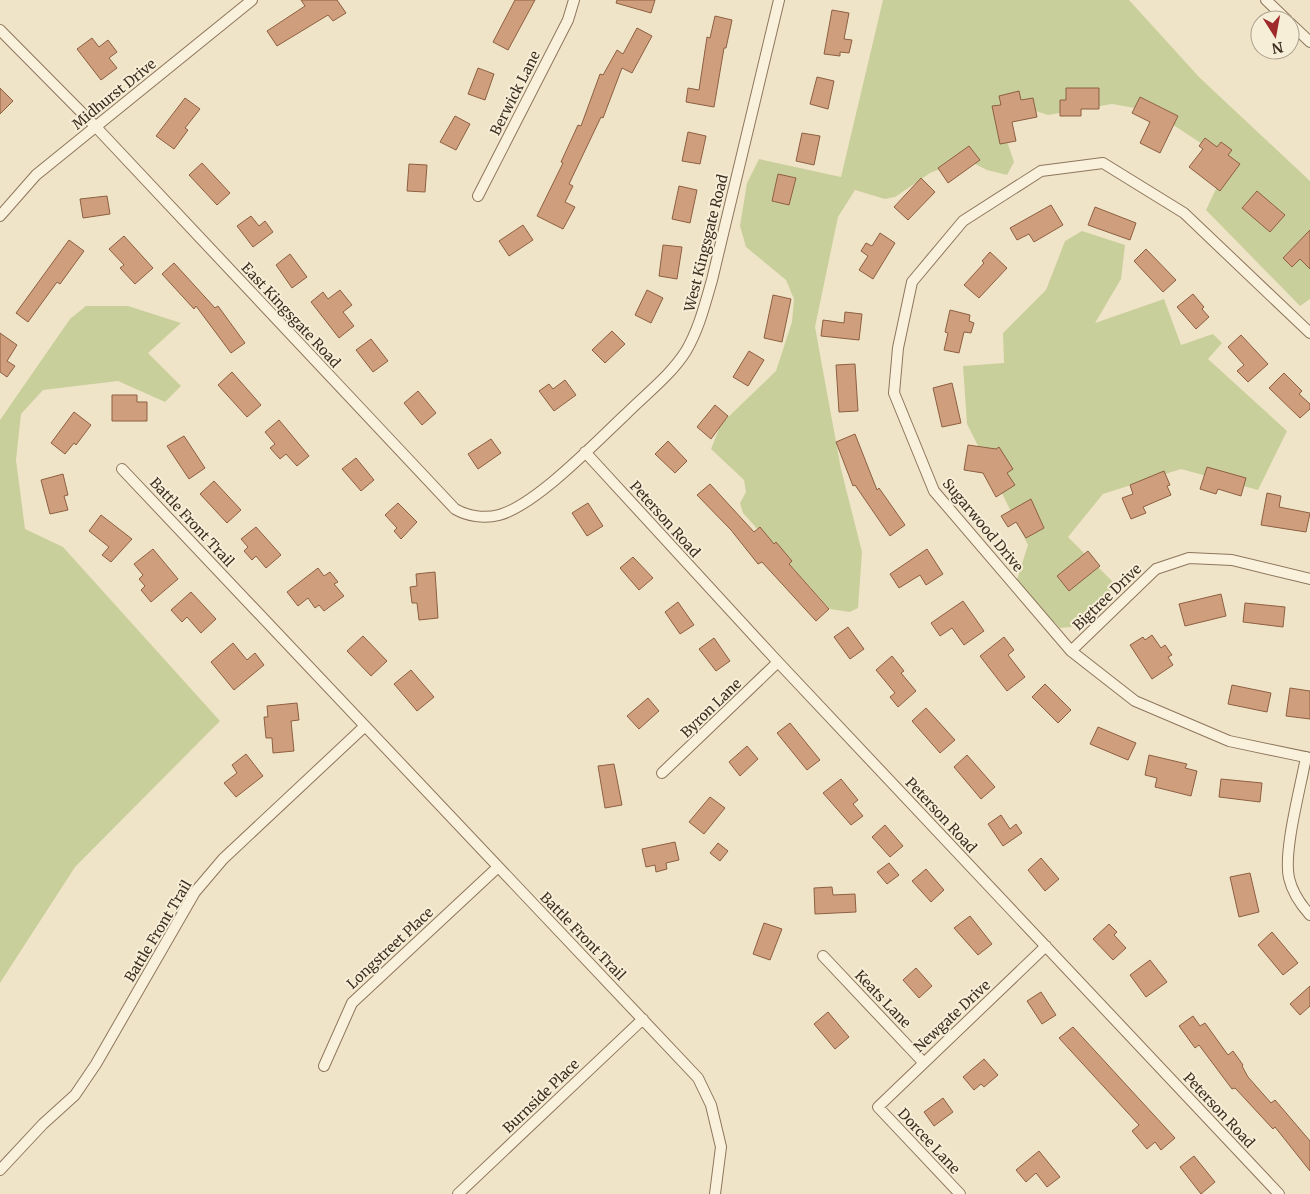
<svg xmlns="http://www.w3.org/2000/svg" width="1310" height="1194" viewBox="0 0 1310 1194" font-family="Merriweather,serif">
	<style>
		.green { fill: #c9cf9b }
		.building { fill: #cf9f7d; stroke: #8d5f41 }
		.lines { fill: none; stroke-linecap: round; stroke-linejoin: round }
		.minor-casing { stroke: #8d765c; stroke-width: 12 }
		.minor { stroke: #faf1dc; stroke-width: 10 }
		.labels { text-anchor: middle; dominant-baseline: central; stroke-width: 4; stroke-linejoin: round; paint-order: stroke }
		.street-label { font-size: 14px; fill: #3d2e20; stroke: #f7eed8 }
	</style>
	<rect width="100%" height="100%" fill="#f0e4c8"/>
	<path class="green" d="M883 0H1129L1199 77 1310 181V299L1300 306 1206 210 1225 170 1219 155 1152 111 1112 104 1048 115 1020 106 1002 126 1014 162 1007 175 987 170 965 159 930 173 895 197 885 199 855 190 838 217 815 327 841 469 862 552 858 608 850 612 830 609 743 513 740 503 746 492 744 480 711 449 721 424 776 371 792 322 794 299 786 280 746 247 740 226 747 183 759 159 841 177Z
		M1082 231 1125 245 1121 279 1095 323 1164 299 1181 345 1213 334 1222 343 1208 359 1287 431 1258 490 1181 469 1103 494 1068 537 1116 585 1071 627 1060 628 1016 583 1028 545 967 424 963 366 1004 363 1003 333 1046 290 1065 241Z
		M86 306H128L181 323 148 353 181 386 165 402 118 381 43 390 21 414 16 460 25 529 63 547 220 721 75 867 0 983V420L70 319Z"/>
	<path class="building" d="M301 0H337L346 13 333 21 328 15 277 46 267 31 305 6Z
		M515 0H535L508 50 493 42Z
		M617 0H655L651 13 616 3Z
		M832 10 849 13 844 39 852 40 849 53 840 52V56L824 54Z
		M715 16 732 20 726 48H724L714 107 686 102 688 88 699 90 707 37 710 38Z
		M637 28 652 36 632 73 622 68 603 118 601 117 569 184 573 186 565 202 575 207 563 229 537 216 563 163 561 162 578 125 581 126 600 74 603 75 617 50 623 54Z
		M92 38 99 47 108 40 117 52 109 58 117 68 101 80 77 49Z
		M478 68 494 74 485 100 468 94Z
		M817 77 834 81 828 109 810 104Z
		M0 88 13 101 0 114Z
		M1066 88H1099V109H1081V116H1060V100H1066Z
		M1019 91 1021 100 1033 98 1037 117 1012 122 1016 141 1000 144 992 106 1001 105 999 96Z
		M1140 97 1178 116 1160 153 1140 143 1150 122 1132 113Z
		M185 98 200 109 185 128 188 130 174 149 156 136Z
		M455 116 470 124 456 150 440 142Z
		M688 132 706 136 700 164 682 161Z
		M802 133 820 136 814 165 796 161Z
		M1205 138 1217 147 1221 142 1232 150 1228 155 1240 164 1220 191 1189 167 1203 149 1199 146Z
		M969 146 980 160 948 183 938 168Z
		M202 163 230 193 217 205 189 175Z
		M409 164 427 165 425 192 407 191Z
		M778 174 796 178 789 205 772 201Z
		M921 178 935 192 908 220 894 207Z
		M679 186 697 190 690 223 672 219Z
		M1257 191 1285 215 1270 232 1242 208Z
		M107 196 110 214 83 218 80 199Z
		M1051 205 1063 225 1034 242 1029 234 1017 240 1010 228Z
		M1095 207 1136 223 1130 240 1088 225Z
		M251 216 259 226 265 221 273 232 253 247 237 226Z
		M523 225 533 240 509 256 499 241Z
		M1310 230V269L1300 259 1292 267 1283 258Z
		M880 233 895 243 873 279 859 270 868 256 861 251 866 243 872 246Z
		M124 236 153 268 135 284 120 268 124 265 109 249Z
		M69 240 84 251 60 284 57 282 28 322 16 313Z
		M663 245 682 247 677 279 659 276Z
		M1146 249 1176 280 1163 292 1134 261Z
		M990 252 1007 268 979 298 964 285 984 263 982 261Z
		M290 254 307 277 292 288 276 265Z
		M174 263 215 308 218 306 245 343 231 353 196 306 194 309 162 274Z
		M340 290 352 305 343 312 354 326 339 338 311 302 323 292 328 299Z
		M647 290 663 298 651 323 635 315Z
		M1193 294 1204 307 1202 309 1209 317 1196 329 1177 307Z
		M773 295 791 299 782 342 764 338Z
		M950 310 970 315 969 321 974 323 971 333 964 332 959 353 944 350 948 333 945 332Z
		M845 312 862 314 859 340 821 336 823 320 844 323Z
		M612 331 625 344 605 363 592 350Z
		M0 333 17 345 7 361 15 366 7 377 0 372Z
		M1241 335 1268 364 1248 382 1237 371 1244 365 1228 347Z
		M371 339 388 361 373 372 356 350Z
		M749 351 764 360 748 386 733 377Z
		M855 364 858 411 839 412 836 365Z
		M232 372 261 405 247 417 218 385Z
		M1284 373 1302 391 1299 394 1310 404V409L1300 418 1269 388Z
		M565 380 576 395 554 411 539 391 549 384 553 389Z
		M952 383 961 423 942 427 933 388Z
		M418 391 436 413 422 425 404 403Z
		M112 395H137V402H147V421H112Z
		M715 405 728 416 711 439 697 427Z
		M74 412 91 425 76 445 74 443 65 454 51 443Z
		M279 420 309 456 297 466 286 454 280 459 270 448 275 444 265 432Z
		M855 434 877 490 879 488 905 525 890 536 855 485 853 486 836 442Z
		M184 436 205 468 189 479 167 446Z
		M491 439 501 453 478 469 468 454Z
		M668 441 687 461 675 473 655 454Z
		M968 445 996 449 999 447 1013 469 1007 473 1015 485 996 497 983 473 964 470Z
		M356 458 374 480 361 491 342 469Z
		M1207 467 1246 478 1241 496 1218 489 1216 494 1200 489Z
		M1164 471 1170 485 1167 486 1171 495 1143 507 1146 513 1131 519 1122 498 1133 494 1130 485Z
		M63 474 68 495 64 496 68 510 50 514 41 480Z
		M214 481 241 510 227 523 200 494Z
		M710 484 754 532 760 527 774 544 776 542 792 561 789 564 829 609 816 621 762 562 758 564 731 530 697 495Z
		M1267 493 1281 496 1279 507 1310 513 1306 532 1261 525Z
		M1031 499 1044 528 1026 538 1016 522 1008 527 1001 516Z
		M398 503 417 522 401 539 394 531 397 528 385 515Z
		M588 503 603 526 587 536 572 513Z
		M101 515 132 539 111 562 102 555 109 547 89 531Z
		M256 527 281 555 266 568 256 556 252 560 244 551 248 547 241 539Z
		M153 549 178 579 151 602 141 590 145 586 139 579 143 575 134 564Z
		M927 549 943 574 926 585 920 575 899 588 890 574Z
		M1088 551 1100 566 1069 591 1057 576Z
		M633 557 653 578 639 590 620 568Z
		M318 568 324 576 330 572 338 582 334 584 344 596 324 611 319 605 315 608 308 598 298 606 287 592Z
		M435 572 438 618 419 620 417 603H412L410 587 417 586 416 574Z
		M191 592 216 619 201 633 187 617 182 622 171 610Z
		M1221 594 1226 616 1185 626 1179 604Z
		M963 601 984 631 964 645 952 628 940 636 931 623Z
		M678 602 694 625 680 634 665 612Z
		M1245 603 1285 607 1283 627 1243 622Z
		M848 627 864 649 850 659 834 637Z
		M1152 635 1161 648 1165 645 1172 655 1168 657 1173 665 1152 679 1130 645 1143 637 1145 640Z
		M363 636 387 661 371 676 347 651Z
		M1004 637 1014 650 1008 655 1025 677 1007 691 980 656Z
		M714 638 730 661 716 671 699 649Z
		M233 643 247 660 255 653 264 665 234 690 211 662Z
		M892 656 904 671 901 673 916 691 898 707 890 697 895 693 876 670Z
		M411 670 434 697 417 711 394 684Z
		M1045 684 1071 710 1058 723 1032 697Z
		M1232 685 1271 693 1267 712 1228 704Z
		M1290 688 1310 691V719L1286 716Z
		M648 698 659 711 639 729 627 716Z
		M297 703 299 720 291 721 294 751 273 753 272 738H266L264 717H268L267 706Z
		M926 708 955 740 940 753 912 721Z
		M790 723 820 760 807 770 777 733Z
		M1098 727 1136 743 1128 760 1090 744Z
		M747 746 758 759 740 776 729 762Z
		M246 754 263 776 236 797 224 783 237 773 232 765Z
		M967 755 995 787 981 799 954 767Z
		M1149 755 1187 764 1185 768 1197 771 1191 796 1155 787 1157 778 1145 775Z
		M614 764 622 805 605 808 598 766Z
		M841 779 858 800 853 804 863 816 851 825 823 793Z
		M1221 779 1262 783 1260 802 1219 797Z
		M710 797 725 808 704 834 689 822Z
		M1001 815 1010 829 1016 824 1022 833 1003 846 988 824Z
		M885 825 903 846 890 857 872 837Z
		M675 842 679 860 666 863 667 869 656 872 655 865 646 867 642 849Z
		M718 843 728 851 720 861 710 853Z
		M1041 858 1059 879 1045 891 1028 870Z
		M889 863 899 875 887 884 877 872Z
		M926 869 944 890 931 902 912 881Z
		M1250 873 1259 912 1239 917 1230 877Z
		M832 887 833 895 855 894 856 912 815 914 814 888Z
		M970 916 992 944 978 955 954 928Z
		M764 923 782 929 770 960 753 954Z
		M1109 924 1117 932 1114 935 1126 948 1113 960 1093 939Z
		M1272 932 1298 963 1283 975 1258 945Z
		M1150 960 1167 982 1146 997 1130 975Z
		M916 968 932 986 919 998 903 980Z
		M1310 986V1006L1300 1015 1290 1004Z
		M1041 992 1056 1015 1042 1024 1027 1001Z
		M828 1012 849 1037 835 1049 814 1024Z
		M1193 1016 1200 1026 1205 1023 1228 1055 1233 1051 1243 1065 1242 1066 1248 1077 1271 1103 1275 1100 1310 1141V1171L1275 1127 1273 1129 1235 1088 1232 1089 1199 1045 1195 1048 1179 1026Z
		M1073 1027 1175 1138 1161 1150 1155 1142 1147 1149 1132 1131 1139 1125 1059 1038Z
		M984 1059 998 1075 984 1087 981 1084 974 1090 963 1077Z
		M943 1098 953 1112 934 1126 924 1112Z
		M1039 1151 1060 1177 1047 1187 1036 1173 1026 1182 1016 1170Z
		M1194 1156 1215 1182 1201 1194 1180 1167Z"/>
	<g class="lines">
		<g class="minor-casing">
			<path id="minor" d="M1266 0 1287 20
				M1290 23 1310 42
				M0 30 95 126 455 509C467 516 484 519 499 515 536 505 596 442 626 414 646 394 671 375 686 351 699 329 705 304 712 280L779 0
				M478 196 568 20 574 0
				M0 216 36 175 252 0
				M1310 333 1184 213 1103 163 1041 171 963 221 912 282 898 348 894 393 934 491 1071 651 1135 701 1229 741 1310 758
				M585 452 778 662 1279 1194
				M122 469 698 1078 711 1105 721 1147 715 1194
				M1071 651 1156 569 1189 558 1232 560 1310 579
				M1306 757C1301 786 1283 851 1289 878 1292 891 1301 905 1310 915
				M662 773 778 662
				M823 956 923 1062
				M324 1066 352 1003 498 867
				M0 1170 43 1124 75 1095 96 1064 195 892 223 859 365 726
				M458 1194 643 1019
				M960 1194 878 1107 1046 946"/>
		</g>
		<use href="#minor" class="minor"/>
	</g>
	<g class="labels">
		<g class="street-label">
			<text transform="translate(515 93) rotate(-63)">Berwick Lane</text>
			<text transform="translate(114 94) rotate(-39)">Midhurst Drive</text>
			<text transform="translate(706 243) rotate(-76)">West Kingsgate Road</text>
			<text transform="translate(291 315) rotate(47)">East Kingsgate Road</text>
			<text transform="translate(665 519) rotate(48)">Peterson Road</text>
			<text transform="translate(192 522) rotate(47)">Battle Front Trail</text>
			<text transform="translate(983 525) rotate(50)">Sugarwood Drive</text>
			<text transform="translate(1107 597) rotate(-44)">Bigtree Drive</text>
			<text transform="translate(711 708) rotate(-44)">Byron Lane</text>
			<text transform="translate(941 815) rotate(47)">Peterson Road</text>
			<text transform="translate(158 931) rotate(-59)">Battle Front Trail</text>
			<text transform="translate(583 936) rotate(46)">Battle Front Trail</text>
			<text transform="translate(390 948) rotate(-43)">Longstreet Place</text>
			<text transform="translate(883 999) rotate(46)">Keats Lane</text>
			<text transform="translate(952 1016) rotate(-43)">Newgate Drive</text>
			<text transform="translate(541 1096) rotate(-44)">Burnside Place</text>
			<text transform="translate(1219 1110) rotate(47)">Peterson Road</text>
			<text transform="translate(929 1141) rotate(47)">Dorcee Lane</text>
		</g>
	</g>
	<g transform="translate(1275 35) rotate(169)"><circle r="24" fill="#f7eed8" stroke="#ada18e"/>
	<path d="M0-4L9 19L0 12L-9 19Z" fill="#9e2a2b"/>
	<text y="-8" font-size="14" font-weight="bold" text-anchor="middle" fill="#3d2e20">N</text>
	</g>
</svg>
